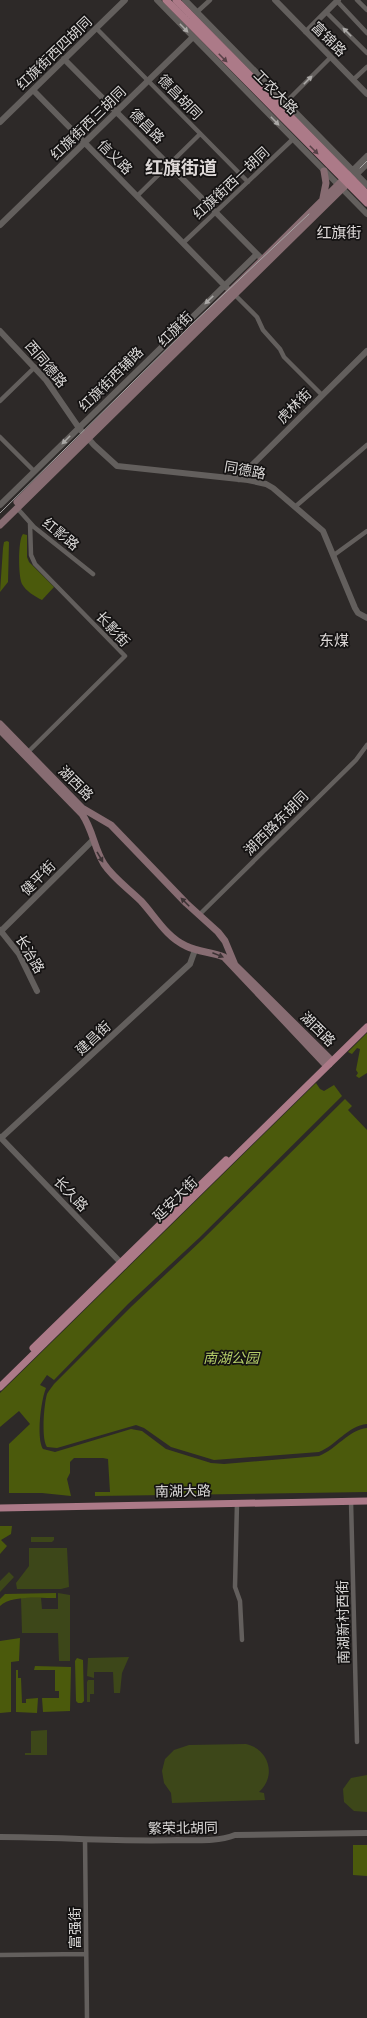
<svg xmlns="http://www.w3.org/2000/svg" width="367" height="2018" viewBox="0 0 367 2018" font-family="'Crimson Pro','Noto Sans SC',serif">
	<style>
		.green { fill: #3d4719 }
		.forest { fill: #4b5a0c }
		.lines { fill: none; stroke-linecap: round; stroke-linejoin: round }
		.minor { stroke: #635f5d; stroke-width: 4.5 }
		.tertiary { stroke: #635f5d; stroke-width: 6 }
		.secondary { stroke: #876c72; stroke-width: 7 }
		.primary { stroke: #ac7a88; stroke-width: 7 }
		.tram { stroke: #a6a4a3; stroke-width: 1 }
		.oneway { fill: #aaa8a6 }
		.oneway2 { fill: #584147 }
		.oneway3 { fill: #3c3234 }
		.labels { text-anchor: middle; dominant-baseline: central; stroke-width: 3.5; stroke-linejoin: round; paint-order: stroke }
		.street-label { font-size: 14px; fill: #dad8d7; stroke: #141212 }
		.park-label { font-size: 14px; font-style: italic; fill: #b4cd69; stroke: #141212 }
		.neighbourhood-label { font-size: 15px; fill: #ded9d8; stroke: #141212 }
		.district-label { font-size: 18px; font-weight: bold; fill: #ded9d8; stroke: #141212 }
	</style>
	<rect width="100%" height="100%" fill="#2d2928"/>
	<path class="green" d="M31 1537H54V1540L52 1542H31Z
		M29 1548H67L69 1587 61 1589H17L16 1583 29 1566Z
		M9 1572 14 1577 0 1592V1581Z
		M58 1593 70 1595V1661H59L58 1633H22L21 1598H41L42 1609H58Z
		M129 1657 122 1673 120 1693H114L113 1672H94V1678L87 1676 88 1658Z
		M88 1680H94V1694H90V1702H87V1682Z
		M47 1730V1755H25V1753H31V1731Z
		M246 1744C269 1749 277 1776 259 1792L264 1793 265 1800 172 1803 171 1793 164 1783 162 1771 165 1759 174 1750 189 1745Z
		M367 1775V1812L354 1811 344 1802 343 1789 351 1778Z"/>
	<path class="forest" d="M23 534 27 535V557L29 562 54 587 42 600C34 596 26 591 22 584 18 576 18 539 23 534Z
		M7 541 9 542 8 582 0 592 3 548 4 542Z
		M367 1033V1073L359 1078 356 1076 358 1073 356 1070 360 1049 357 1048 352 1054 348 1052Z
		M316 1083 320 1089 324 1091 334 1085 342 1096 199 1238 128 1304 54 1380 47 1375 40 1385 46 1388C41 1400 36 1438 43 1449L55 1452 131 1429 142 1431 166 1449 211 1463 224 1464 319 1456C337 1449 348 1430 367 1428V1492L95 1496V1492H110L108 1459 103 1458H74L70 1462V1473L67 1479 71 1496 42 1493H9V1444L30 1424 19 1411 0 1427V1393Z
		M345 1099 352 1106 348 1110 367 1130V1424C347 1426 337 1445 319 1452L214 1460 171 1447 144 1428 136 1425 57 1448 47 1447C41 1439 44 1404 47 1394 49 1390 52 1387 54 1384L131 1307 203 1239Z
		M0 1526H12L11 1534 1 1540 7 1546 0 1554Z
		M56 1593V1598C41 1598 10 1595 0 1606V1599L5 1594Z
		M20 1638 19 1661 11 1662V1712L0 1713V1641Z
		M77 1658 83 1660 84 1701 82 1703H78L76 1701 75 1661Z
		M35 1666 71 1667 70 1711 43 1712 42 1698H59V1691H55V1670H34Z
		M16 1670H18V1678H21L22 1703H26V1699L38 1698 37 1713 16 1712Z
		M353 1845H367V1876L353 1875Z"/>
	<g class="lines">
		<path class="minor" d="M357 0 367 10
			M337 1 367 33
			M197 12 210 0
			M326 12 367 53
			M96 28 248 182
			M353 80 367 67
			M286 102 331 57
			M137 196 200 134
			M183 243 293 139
			M235 295 257 317 263 330 280 349 284 357 322 395
			M0 401 35 367
			M0 437 34 471
			M296 506 367 445
			M17 508 34 527 93 574
			M334 555 367 531
			M26 754 125 656 35 564 31 555 30 523
			M199 915 356 760 367 745
			M351 1501 357 1742
			M237 1503 235 1587 240 1601 242 1640
			M85 1839 87 2018
			M0 1955 85 1954"/>
		<path class="tertiary" d="M157 0 367 214
			M185 0 367 185
			M275 0 367 94
			M306 32 338 0
			M64 59 263 260
			M33 90 227 288
			M0 122 125 0
			M351 172 367 156
			M355 176 367 164
			M0 225 193 37
			M0 331 46 380 79 428 94 445 117 466 248 480 266 484 273 488 323 531 355 608 358 613 367 618
			M238 479 367 351
			M0 505 257 254
			M0 930 19 954 37 991
			M0 932 93 840
			M0 1137 124 1266
			M1 1138 190 964 195 950
			M0 1837C59 1837 118 1842 177 1840 197 1840 217 1842 235 1835L367 1833"/>
		<path class="secondary" d="M323 198 326 183 324 171
			M17 502 348 175
			M0 525 351 180
			M0 724 82 808 111 825 186 903 218 932 225 941 235 965 329 1058V1064L324 1063 224 957C212 952 198 952 186 946 166 937 155 916 141 901 129 889 113 878 104 864 94 848 93 830 82 814L0 730"/>
		<path class="primary" d="M166 0 367 203
			M176 0 367 194
			M33 1348 226 1160
			M0 1387 367 1027
			M0 1508 367 1501"/>
		<path class="tram" d="M360 168 367 161
			M0 513 191 325 309 214"/>
	</g>
	<defs><path id="oneway-solid" d="M-6-.8H1V-3.2L6.5 0L1 3.2V.8H-6Z"/></defs>
	<g class="oneway">
		<use href="#oneway-solid" transform="translate(184 28) rotate(46)"/>
		<use href="#oneway-solid" transform="translate(347 32) rotate(-135)"/>
		<use href="#oneway-solid" transform="translate(308 80) rotate(-45)"/>
		<use href="#oneway-solid" transform="translate(275 121) rotate(46)"/>
		<use href="#oneway-solid" transform="translate(209 300) rotate(136)"/>
		<use href="#oneway-solid" transform="translate(66 440) rotate(135)"/>
	</g>
	<g class="oneway2">
		<use href="#oneway-solid" transform="translate(223 58) rotate(45)"/>
		<use href="#oneway-solid" transform="translate(314 150) rotate(45)"/>
	</g>
	<g class="oneway3">
		<use href="#oneway-solid" transform="translate(100 857) rotate(60)"/>
		<use href="#oneway-solid" transform="translate(185 902) rotate(-135)"/>
		<use href="#oneway-solid" transform="translate(218 955) rotate(22)"/>
	</g>
	<g class="labels">
		<g class="street-label">
			<text transform="translate(329 39) rotate(45)">富锦路</text>
			<text transform="translate(54 53) rotate(-44)">红旗街西四胡同</text>
			<text transform="translate(276 92) rotate(45)">工农大路</text>
			<text transform="translate(180 97) rotate(46)">德昌胡同</text>
			<text transform="translate(88 123) rotate(-44)">红旗街西三胡同</text>
			<text transform="translate(147 126) rotate(45)">德昌路</text>
			<text transform="translate(115 157) rotate(45)">信义路</text>
			<text transform="translate(231 183) rotate(-43)">红旗街西一胡同</text>
			<text transform="translate(175 329) rotate(-45)">红旗街</text>
			<text transform="translate(46 364) rotate(50)">西同德路</text>
			<text transform="translate(111 379) rotate(-45)">红旗街西辅路</text>
			<text transform="translate(294 406) rotate(-45)">虎林街</text>
			<text transform="translate(245 470) rotate(10)">同德路</text>
			<text transform="translate(61 534) rotate(39)">红影路</text>
			<text transform="translate(113 629) rotate(47)">长影街</text>
			<text transform="translate(76 783) rotate(45)">湖西路</text>
			<text transform="translate(276 823) rotate(-45)">湖西路东胡同</text>
			<text transform="translate(38 878) rotate(-45)">健平街</text>
			<text transform="translate(30 954) rotate(59)">长治路</text>
			<text transform="translate(318 1029) rotate(45)">湖西路</text>
			<text transform="translate(93 1038) rotate(-43)">建昌街</text>
			<text transform="translate(71 1194) rotate(46)">长久路</text>
			<text transform="translate(175 1199) rotate(-45)">延安大街</text>
			<text transform="translate(183 1491) rotate(-1)">南湖大路</text>
			<text transform="translate(343 1622) rotate(-91)">南湖新村西街</text>
			<text transform="translate(183 1828) rotate(-1)">繁荣北胡同</text>
			<text transform="translate(75 1928) rotate(-90)">富强街</text>
		</g>
		<g class="park-label">
			<text x="231" y="1358">南湖公园</text>
		</g>
		<g class="neighbourhood-label">
			<text x="339" y="233">红旗街</text>
			<text x="334" y="641">东煤</text>
		</g>
		<g class="district-label">
			<text x="181" y="168">红旗街道</text>
		</g>
	</g>
</svg>
